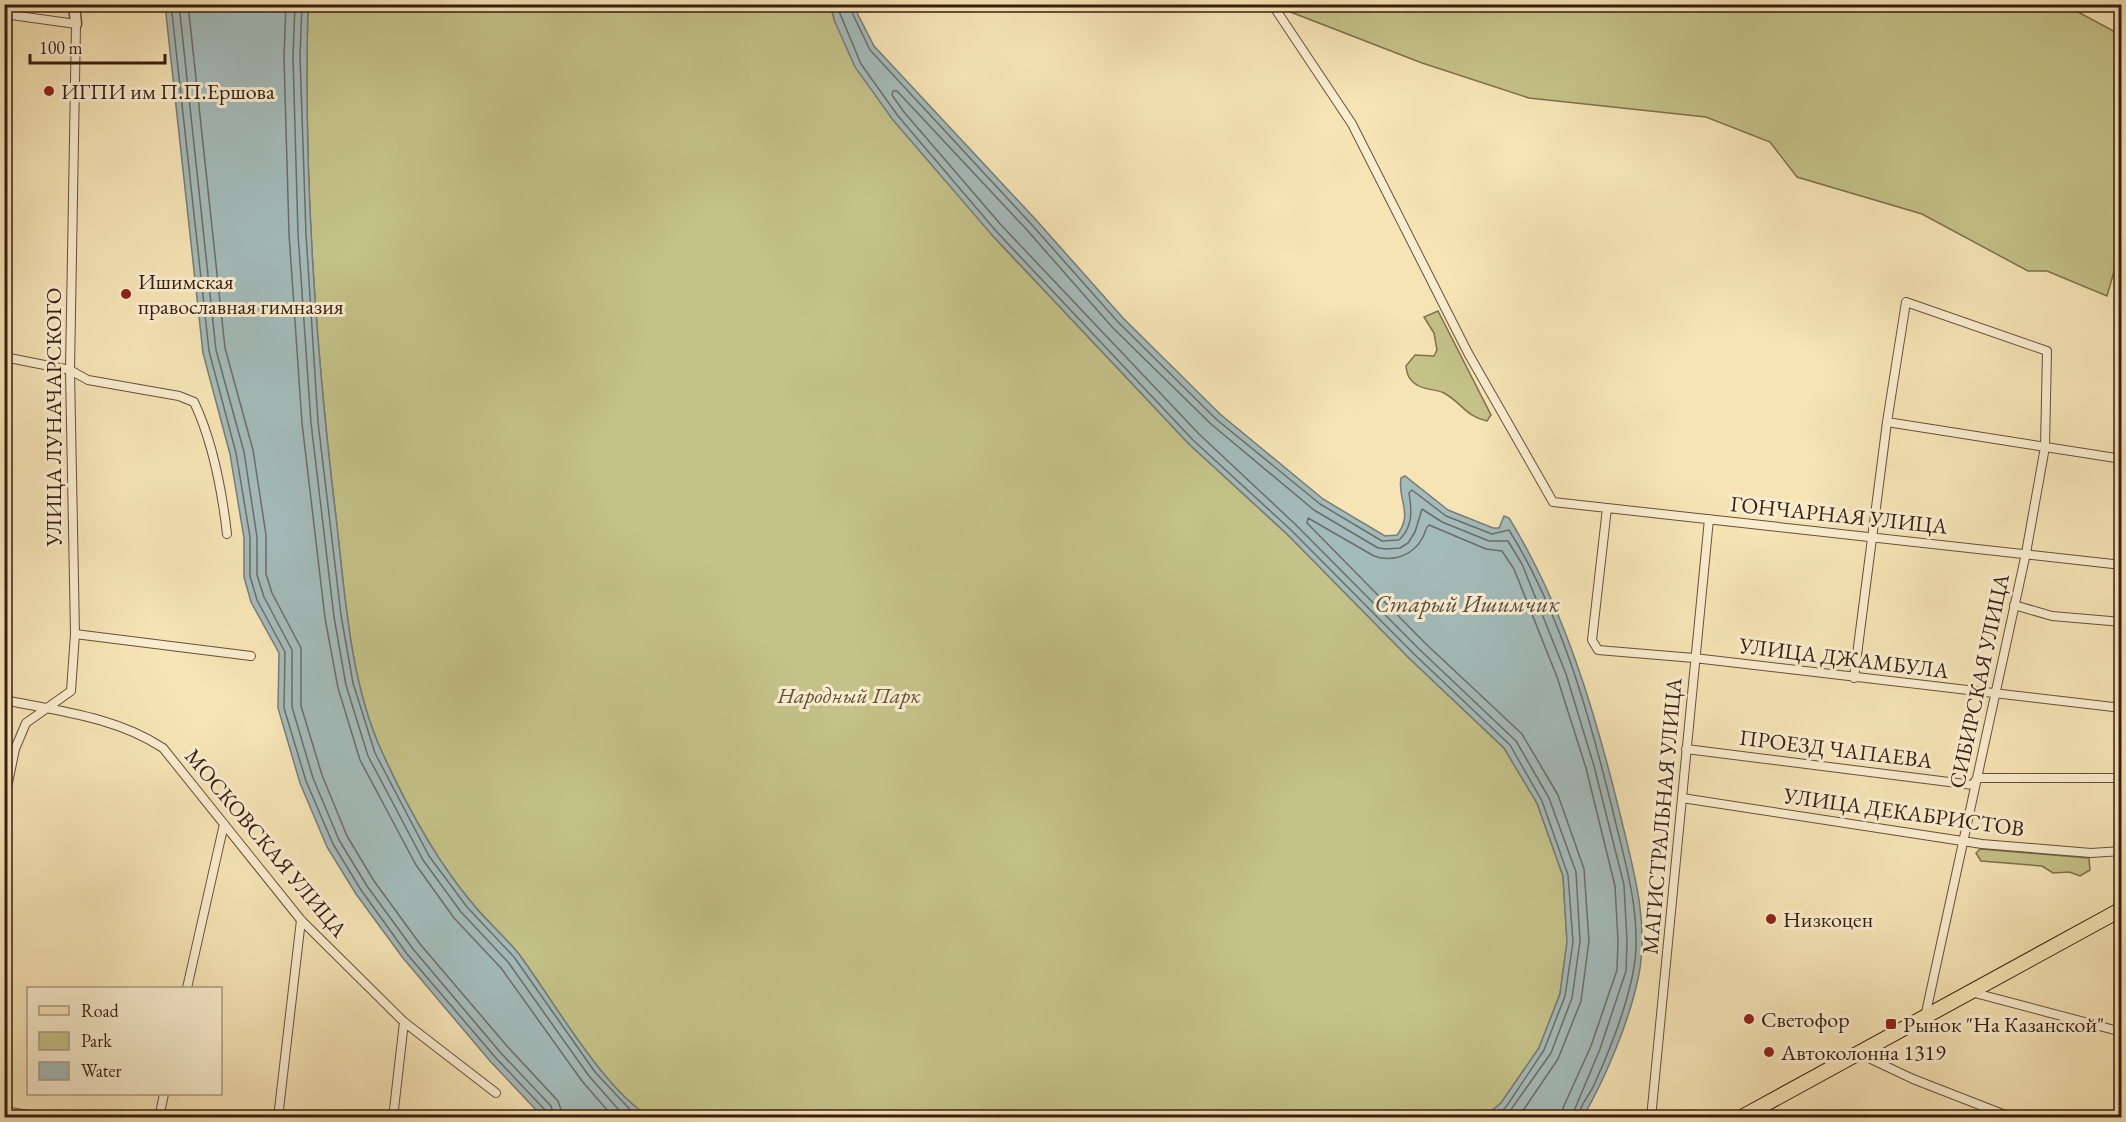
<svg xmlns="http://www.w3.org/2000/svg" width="2126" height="1122" viewBox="0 0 2126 1122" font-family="'EB Garamond',serif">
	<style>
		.green { fill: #c4c288; stroke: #7e704d; stroke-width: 1.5 }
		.water { fill: #a3bbba; stroke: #787c77; stroke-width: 1.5 }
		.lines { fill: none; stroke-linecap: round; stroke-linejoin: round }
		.shore { stroke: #6e6c66; stroke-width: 1.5 }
		.minor-casing { stroke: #684f3b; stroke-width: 10 }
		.tertiary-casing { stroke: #684f3b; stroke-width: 13 }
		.primary-casing { stroke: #381d12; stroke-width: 16 }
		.minor { stroke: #f9edcf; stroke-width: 8 }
		.tertiary { stroke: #f9edcf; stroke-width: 10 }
		.primary { stroke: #f6e4b5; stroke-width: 14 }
		.poi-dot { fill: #8f2418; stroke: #f9edcf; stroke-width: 2 }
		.labels { text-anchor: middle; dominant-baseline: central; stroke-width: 6; stroke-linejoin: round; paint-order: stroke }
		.poi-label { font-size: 22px; fill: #381d12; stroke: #f9edcf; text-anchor: start }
		.street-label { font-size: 22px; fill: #381d12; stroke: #f9edcf }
		.park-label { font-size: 22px; font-style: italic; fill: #624f35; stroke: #f9edcf }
		.water-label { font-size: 24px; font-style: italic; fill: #584c44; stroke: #f9edcf }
	</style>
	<rect width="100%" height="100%" fill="#f6e4b5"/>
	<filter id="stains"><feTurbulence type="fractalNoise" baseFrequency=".00333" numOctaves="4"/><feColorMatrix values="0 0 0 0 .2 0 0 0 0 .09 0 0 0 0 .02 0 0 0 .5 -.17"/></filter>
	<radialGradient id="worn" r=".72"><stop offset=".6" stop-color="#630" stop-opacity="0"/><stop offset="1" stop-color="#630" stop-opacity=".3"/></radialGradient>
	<path class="green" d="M308 5H830L835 22 992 235 1189 444 1287 534 1410 659 1504 748 1537 803 1563 876 1567 942 1560 994 1539 1048 1501 1103 1484 1118H650C604 1090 554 1002 521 957 507 938 487 922 472 903 435 859 406 805 382 752 351 686 345 598 337 526 316 354 303 178 308 5Z
		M1283 5H2065L2121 35V247L2107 296 2047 271H2028L1922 214 1797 177 1770 142 1706 117 1529 98 1422 63 1288 11Z
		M1438 311 1491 415 1487 421C1465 416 1462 403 1444 393 1436 389 1424 390 1417 385 1409 380 1407 375 1406 366L1415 355 1434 356 1437 350 1434 333 1424 317Z
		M1980 849 2089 858 2090 870 2080 876 2069 872 2053 873 2042 866 1981 861 1976 853Z"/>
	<path class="water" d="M165 5H308C303 178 316 354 337 526 345 598 351 686 382 752 406 805 435 859 472 903 487 922 507 938 521 957 554 1002 604 1090 650 1117L544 1118 538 1112 490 1061 403 958 356 894 327 847 300 783 278 708 279 653 251 602 244 577V538L230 454 203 353Z
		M830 5H853L874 46 1037 221 1123 318 1220 414 1323 499 1385 536 1397 535C1414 513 1397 500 1401 478L1405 476 1448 510 1493 528H1499L1504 516 1509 518C1565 609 1596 715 1621 818 1633 868 1649 922 1639 974 1630 1020 1606 1077 1583 1117H1484L1501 1103 1539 1048 1560 994 1567 942 1563 876 1537 803 1504 748 1410 659 1287 534 1189 444 992 235 893 120 855 67 835 22Z"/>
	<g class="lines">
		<path class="shore" d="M171 4 209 351 236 453 250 537V576L257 600 285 652 284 708 306 781 333 844 361 890 407 954 495 1057 546 1111 547 1118
			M179 4 216 350 244 452 257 537V575L264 597 292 650V707L313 778 339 840 367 886 413 949 500 1052 551 1106 555 1118
			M188 4 225 348 253 450 266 535V574L272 593 301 648V706L322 775 347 836 374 881 420 944 507 1046 558 1101 564 1118
			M286 4 284 57 289 234 302 423 325 618 338 688 360 760 416 865 454 918 501 968 582 1081 614 1118
			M295 4 293 57 298 234 311 423 334 617 346 685 368 756 423 860 461 912 508 962 589 1076 626 1118
			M302 4 300 56 306 234 318 422 341 615 353 683 375 753 429 856 467 907 514 957 595 1072 638 1118
			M836 4 861 64 898 116 996 231 1193 440 1291 530 1414 654 1510 745 1542 801 1568 875 1573 942 1565 996 1544 1050 1506 1107 1493 1118
			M848 4 870 50 1032 225 1118 322 1216 419 1320 504 1382 541 1399 540C1413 527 1412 511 1409 493L1412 490 1446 516 1492 534 1509 530C1563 617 1591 721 1615 820 1627 869 1643 922 1633 973 1626 1008 1609 1052 1594 1085 1589 1096 1579 1106 1578 1118
			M1505 1118 1551 1053 1572 998 1580 941 1576 872 1549 798 1516 741 1419 649 1296 525 1199 434 1002 226 904 112 892 95 893 91H897L1027 230 1113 328 1211 424 1314 510 1378 548 1386 549 1400 548 1408 543 1415 532 1422 509 1442 522 1489 541H1508L1522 564 1566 674 1594 766 1624 885 1627 941 1626 971 1600 1049 1571 1118
			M1518 1118 1558 1059 1581 1001 1589 941 1584 869 1558 795 1522 734 1425 643 1307 523 1308 518 1374 556C1393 563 1414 555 1423 537 1426 531 1425 528 1429 525L1486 549 1502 551 1514 569 1557 677 1586 768 1615 886 1618 941 1617 970 1591 1046 1563 1108 1562 1118"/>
		<g class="minor-casing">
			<path id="minor" d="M1272 4 1352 124 1468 353 1553 502 2122 565
				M4 14 76 24 70 370 75 634 71 691 26 723 15 749 4 802
				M4 357 70 370 88 380 179 396 194 402C213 442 222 491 227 534
				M1887 422 2122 459
				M1607 508 1592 640 1598 650 1694 658 2122 708
				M2014 605 2052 616 2122 622
				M75 634 251 656
				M1854 678 1887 422 1906 302 2047 351 2045 447 2026 553 1925 1017
				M4 700C59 711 116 717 163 748L301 920 404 1022 496 1093
				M1686 749 1973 785 1977 778H2122
				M1682 798 1982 844 2091 853 2122 851
				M187 988 224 824
				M1971 992 2122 1032
				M1858 1053 1913 1079 2013 1118
				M4 1111 46 1118
				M159 1118 164 1094
				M278 1118 301 920
				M393 1118 404 1022
				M1651 1118 1709 519"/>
		</g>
		<g class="tertiary-casing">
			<path id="tertiary" d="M74 4 76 24"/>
		</g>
		<g class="primary-casing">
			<path id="primary" d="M1740 1118 2122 909"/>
		</g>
		<use href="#minor" class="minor"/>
		<use href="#tertiary" class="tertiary"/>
		<use href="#primary" class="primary"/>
	</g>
	<g class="poi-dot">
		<circle cx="49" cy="91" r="6"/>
		<circle cx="126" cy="294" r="6"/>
		<circle cx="1771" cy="919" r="6"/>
		<circle cx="1749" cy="1019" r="6"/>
		<rect x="1885" y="1018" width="12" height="12" rx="3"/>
		<circle cx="1769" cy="1052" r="6"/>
	</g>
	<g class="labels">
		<g class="poi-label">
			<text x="61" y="91">ИГПИ им П.П.Ершова</text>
			<text x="138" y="281">Ишимская<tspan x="138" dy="25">православная гимназия</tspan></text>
			<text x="1783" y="919">Низкоцен</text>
			<text x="1761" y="1019">Светофор</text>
			<text x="1903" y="1024">Рынок "На Казанской"</text>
			<text x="1781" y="1052">Автоколонна 1319</text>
		</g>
		<g class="street-label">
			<text transform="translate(53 417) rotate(-90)">УЛИЦА ЛУНАЧАРСКОГО</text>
			<text transform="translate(1839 515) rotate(6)">ГОНЧАРНАЯ УЛИЦА</text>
			<text transform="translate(1844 658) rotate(7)">УЛИЦА ДЖАМБУЛА</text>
			<text transform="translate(1979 681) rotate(-78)">СИБИРСКАЯ УЛИЦА</text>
			<text transform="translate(1836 749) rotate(7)">ПРОЕЗД ЧАПАЕВА</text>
			<text transform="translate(1904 812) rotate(8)">УЛИЦА ДЕКАБРИСТОВ</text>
			<text transform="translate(1662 816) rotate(-85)">МАГИСТРАЛЬНАЯ УЛИЦА</text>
			<text transform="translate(266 843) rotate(50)">МОСКОВСКАЯ УЛИЦА</text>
		</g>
		<g class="park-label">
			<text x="849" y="695">Народный Парк</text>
		</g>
		<g class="water-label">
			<text x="1467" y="603">Старый Ишимчик</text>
		</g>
	</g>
	<rect width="2126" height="1122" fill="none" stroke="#f6e4b5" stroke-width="24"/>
	<rect x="6" y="6" width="2114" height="1110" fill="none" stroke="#381d12" stroke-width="3"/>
	<rect x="12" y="12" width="2102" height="1098" fill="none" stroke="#381d12" stroke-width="1.5"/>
	<rect x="27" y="987" width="195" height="108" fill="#f9edcf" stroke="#ac9a83" stroke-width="1.5"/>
	<rect x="39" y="1006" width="30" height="9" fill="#f6e4b5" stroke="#ac9a83" stroke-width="1.5"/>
	<text x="81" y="1017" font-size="18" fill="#381d12">Road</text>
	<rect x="39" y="1032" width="30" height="18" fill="#c4c288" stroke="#ac9a83" stroke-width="1.5"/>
	<text x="81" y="1047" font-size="18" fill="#381d12">Park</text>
	<rect x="39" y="1062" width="30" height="18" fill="#a3bbba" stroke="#ac9a83" stroke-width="1.5"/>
	<text x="81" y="1077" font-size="18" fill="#381d12">Water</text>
	<path d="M30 54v9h135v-9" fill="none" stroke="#381d12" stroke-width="3"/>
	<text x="39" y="54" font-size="18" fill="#381d12" stroke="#f9edcf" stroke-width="4.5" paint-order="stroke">100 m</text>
	<rect width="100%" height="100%" filter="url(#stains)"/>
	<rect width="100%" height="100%" fill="url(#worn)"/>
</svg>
